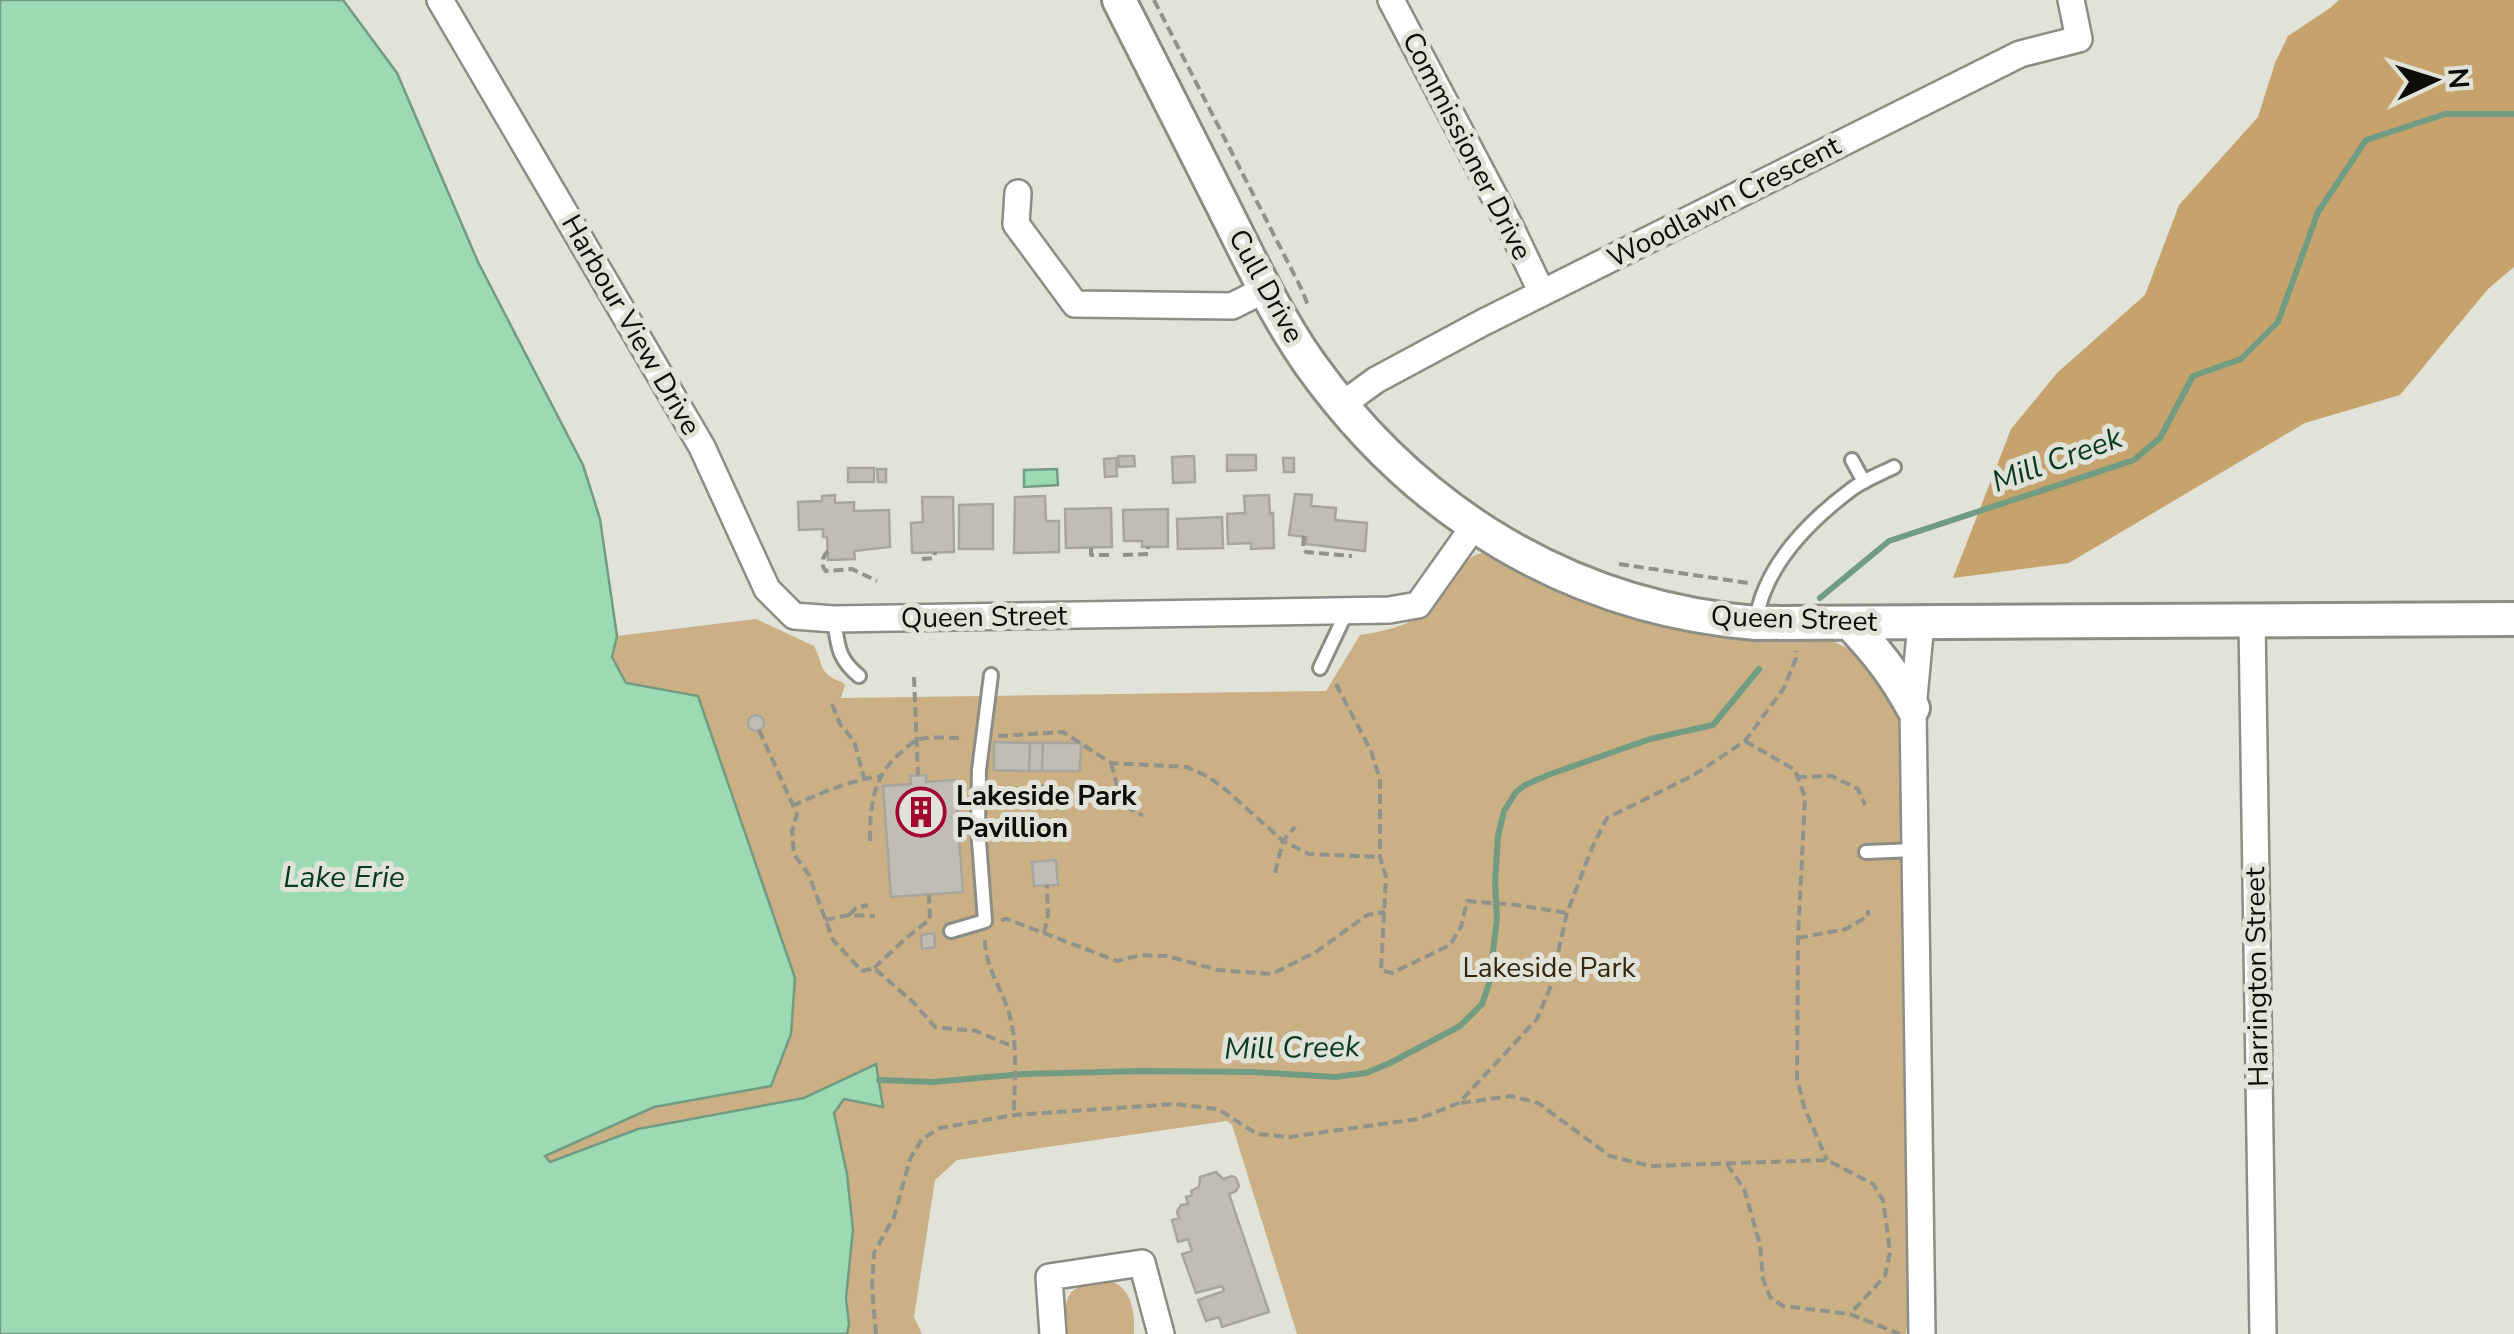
<svg xmlns="http://www.w3.org/2000/svg" width="2514" height="1334" viewBox="0 0 2514 1334" font-family="'Nunito Sans',sans-serif">
	<style>
		.green { fill: #cbaf85 }
		.forest { fill: #c6a36d }
		.water { fill: #9cdab4; stroke: #719c81; stroke-width: 2.5 }
		.lines { fill: none; stroke-linecap: round; stroke-linejoin: round }
		.stream { stroke: #719c81; stroke-width: 6 }
		.building { fill: #c0beb4; stroke: #a7a59c; stroke-width: 2.5 }
		.service-casing { stroke: #8c8e85; stroke-width: 18 }
		.minor-casing { stroke: #8c8e85; stroke-width: 30 }
		.tertiary-casing { stroke: #8c8e85; stroke-width: 38 }
		.path { stroke: #91938b; stroke-width: 4; stroke-dasharray: 10 5; stroke-linecap: butt }
		.service { stroke: #fff; stroke-width: 12 }
		.minor { stroke: #fff; stroke-width: 25 }
		.tertiary { stroke: #fff; stroke-width: 32 }
		.labels { text-anchor: middle; dominant-baseline: central; stroke-width: 10; stroke-linejoin: round; paint-order: stroke }
		.street-label { font-size: 28px; fill: #0c0c09; stroke: #e1e3d9 }
		.poi-label { font-size: 28px; font-weight: bold; fill: #0c0c09; stroke: #e1e3d9; text-anchor: start }
		.park-label { font-size: 28px; fill: #35260d; stroke: #e1e3d9 }
		.water-label { font-size: 30px; font-style: italic; fill: #083a23; stroke: #e1e3d9 }
	</style>
	<rect width="100%" height="100%" fill="#e1e3d9"/>
	<path class="green" d="M1487 552 1607 609 1661 625 1710 632 1833 641 1859 654 1896 708 1899 722 1911 1305 1906 1334H1297L1232 1125 1227 1121 957 1160 935 1180 914 1317 922 1334H847L849 1324 837 1133 834 1113 843 1099 876 1064 804 1098 638 1129 549 1163 545 1156 654 1107 770 1086 795 978 698 697 625 683 612 657 617 636 756 619 814 646C824 665 818 674 842 682L845 685 841 698 1326 691 1360 635C1387 631 1412 625 1433 606 1451 588 1458 555 1487 552Z
		M1109 1280C1132 1288 1135 1311 1134 1334H1067C1063 1291 1067 1286 1109 1280Z"/>
	<path class="forest" d="M2339 0H2514V267L2488 289 2400 395 2305 423 2069 563 1953 578 2011 429 2057 373 2145 295 2179 205 2258 117 2275 63 2288 36 2330 8Z"/>
	<path class="water" d="M0 0H343L397 73 478 262 583 465 600 519 617 636 612 657 626 683 698 696 795 978 791 1034 771 1086 654 1107 545 1156 550 1162 638 1129 804 1098 876 1064 883 1107 844 1099 834 1113 847 1174 853 1230 846 1298 849 1324 847 1334H0Z
		M1057 469 1058 485 1024 487V470Z"/>
	<g class="lines">
		<path class="stream" d="M1820 598 1889 541 2134 460 2160 438 2193 376 2241 359 2278 322 2318 212 2366 140 2445 114H2514
			M879 1080 932 1082 1023 1074 1142 1071 1252 1072 1335 1077 1366 1073 1390 1063 1460 1026 1482 1004 1489 984 1497 919 1495 882 1498 836 1504 811 1516 792 1525 785 1548 775 1650 739 1713 725 1759 669"/>
	</g>
	<path class="building" d="M1227 455H1256V470L1227 471Z
		M1118 456H1134L1135 466 1119 467Z
		M1194 456 1195 482 1173 483 1172 457Z
		M1116 458 1117 476 1105 477 1104 459Z
		M1283 458H1294V472H1284Z
		M848 468H874V482H848Z
		M877 469H886V482H878Z
		M1295 494 1312 495 1311 506 1336 508 1335 520 1367 523 1365 551 1306 544 1307 537 1289 535Z
		M835 495V503L854 502V511L889 510 890 547 854 551 855 559 828 560 827 537H823V529L799 530 798 502 822 501V496Z
		M1269 495 1270 514 1273 513 1274 548 1251 549V543L1228 544 1227 514 1245 513 1244 496Z
		M1045 496 1046 521H1059V552L1014 553 1015 497Z
		M922 497H953L954 552 912 553 911 523 923 522Z
		M993 504V549H959V505Z
		M1111 508 1112 547 1066 548 1065 509Z
		M1168 509V547H1142V541H1124L1123 510Z
		M1222 517 1223 548 1178 549 1177 519Z
		M748 723a8 8 0 1 1 16 0a8 8 0 1 1-16 0Z
		M994 742 1030 743 1029 771 994 770Z
		M1030 743H1043L1042 771H1029Z
		M1043 743H1081L1080 771H1042Z
		M926 775V782L955 780 963 892 891 897 883 786 911 784 910 776Z
		M1056 860 1058 885 1034 886 1032 862Z
		M934 933 935 947 922 949 921 935Z
		M1216 1172 1223 1179 1232 1176 1236 1178 1239 1186 1236 1191 1229 1194 1269 1312 1222 1327 1219 1317 1206 1321 1198 1300 1224 1291 1222 1286 1196 1293 1182 1254 1192 1251 1188 1239 1178 1242 1172 1220 1179 1218 1177 1212 1181 1205 1188 1204 1186 1197 1192 1195 1191 1191 1199 1187 1200 1177Z"/>
	<g class="lines">
		<g class="service-casing">
			<path id="service" d="M1852 460 1864 482
				M834 619C838 645 837 658 859 676
				M1756 620C1765 565 1809 521 1852 489 1864 480 1880 474 1894 467
				M1320 668 1347 611
				M1866 852 1915 850
				M951 931 985 921 978 828 979 770 991 675"/>
		</g>
		<g class="minor-casing">
			<path id="minor" d="M440 0 702 447 767 589 794 616 834 619 1389 610 1418 605 1474 526
				M1391 0 1511 228 1542 293
				M1018 193 1016 224 1075 304 1232 306 1264 290
				M1343 404 1376 380 1482 323 2020 54 2079 39 2071 0
				M2252 621 2263 1334
				M1921 623 1913 708 1922 1334
				M1053 1334 1049 1277 1142 1263 1161 1334"/>
		</g>
		<g class="tertiary-casing">
			<path id="tertiary" d="M1119 0C1153 68 1187 136 1222 204 1249 258 1275 314 1310 364 1417 514 1572 608 1756 623L2514 619
				M1850 623C1877 652 1894 673 1913 708"/>
		</g>
		<path class="path" d="M1154 0 1302 290 1309 308
			M1304 536 1303 548 1306 552 1352 556
			M1091 548V555H1114
			M828 551C822 557 820 565 826 571L852 569 877 581
			M1123 555 1148 554V547
			M922 559 934 558 935 552
			M1619 564 1748 583
			M914 677 918 775
			M1336 684 1371 751 1380 780V857L1386 877 1381 970 1392 973 1450 945 1461 927 1467 901 1517 905 1567 913
			M832 704 840 724 854 741 864 778
			M759 730 797 814 792 831 794 854 809 875 833 940 862 971 874 968 914 1003 935 1027 976 1031 1014 1047
			M998 736 1063 732 1111 763 1187 767 1209 777 1226 790 1283 841 1309 854 1380 857
			M1745 741 1795 770 1805 797 1798 938 1797 1078 1804 1107 1827 1160
			M1111 763C1117 783 1120 810 1143 815
			M1797 777 1832 776 1858 789 1865 805
			M1035 782 1065 802
			M792 806C821 793 850 780 882 776
			M870 841C870 804 873 774 904 750 908 746 912 742 917 740 927 736 952 738 964 738
			M1275 873 1283 841 1295 827
			M849 915 856 908 868 905
			M825 920 849 915 875 916
			M1001 920 1007 919 1117 961 1141 955 1167 956 1218 970 1272 974 1316 952 1367 915 1385 912
			M1044 933 1048 916 1047 885
			M1798 938 1846 929 1868 916V910
			M985 940C985 970 1005 992 1011 1021 1018 1051 1014 1084 1014 1115
			M874 968 904 940 930 919 929 895
			M1461 1103 1511 1096 1538 1103 1610 1156 1650 1166 1827 1160 1873 1184 1883 1200 1890 1252 1885 1276 1850 1314
			M1727 1164 1744 1189 1760 1244 1763 1279 1770 1297 1783 1306 1850 1314 1900 1334
			M876 1334 872 1288 874 1253 894 1217 910 1159 922 1139 940 1128 1014 1115 1174 1104 1218 1109 1257 1134 1289 1137 1418 1119 1459 1103 1537 1019 1550 988 1567 913 1592 848 1607 818 1694 775 1745 741 1784 688 1796 658V651"/>
		<use href="#service" class="service"/>
		<use href="#minor" class="minor"/>
		<use href="#tertiary" class="tertiary"/>
	</g>
	<defs>
		<g id="building-ring" transform="scale(2.5)"><circle r="9.5" fill="#e1e3d9" stroke="#a3062d" stroke-width="1.5"/><path d="M-4-6H4V6H1V3H-1V6H-4ZM-2.5-4.3h1.7v1.8h-1.7ZM.8-4.3h1.7v1.8H.8ZM-2.5-1h1.7V.8h-1.7ZM.8-1h1.7V.8H.8Z" fill="#a3062d"/></g>
	</defs>
	<g fill-rule="evenodd">
		<use href="#building-ring" x="921" y="812"/>
	</g>
	<g class="labels">
		<g class="street-label">
			<text transform="translate(1467 146) rotate(63)">Commissioner Drive</text>
			<text transform="translate(1724 202) rotate(-27)">Woodlawn Crescent</text>
			<text transform="translate(1266 286) rotate(61)">Cull Drive</text>
			<text transform="translate(631 325) rotate(60)">Harbour View Drive</text>
			<text transform="translate(984 617) rotate(-1)">Queen Street</text>
			<text transform="translate(1794 619) rotate(2)">Queen Street</text>
			<text transform="translate(2257 977) rotate(-91)">Harrington Street</text>
		</g>
		<g class="poi-label">
			<text x="956" y="796">Lakeside Park<tspan x="956" dy="32">Pavillion</tspan></text>
		</g>
		<g class="park-label">
			<text x="1549" y="968">Lakeside Park</text>
		</g>
		<g class="water-label">
			<text transform="translate(2057 460) rotate(-20)">Mill Creek</text>
			<text x="344" y="877">Lake Erie</text>
			<text transform="translate(1292 1048) rotate(-1)">Mill Creek</text>
		</g>
	</g>
	<g transform="translate(2434 80) rotate(86)" stroke="#e1e3d9" stroke-width="8" paint-order="stroke">
	<path d="M0-8L18 38L0 25L-18 38Z" fill="#0c0c09"/>
	<text y="-15" font-size="28" font-weight="bold" text-anchor="middle" fill="#0c0c09">N</text>
	</g>
</svg>
